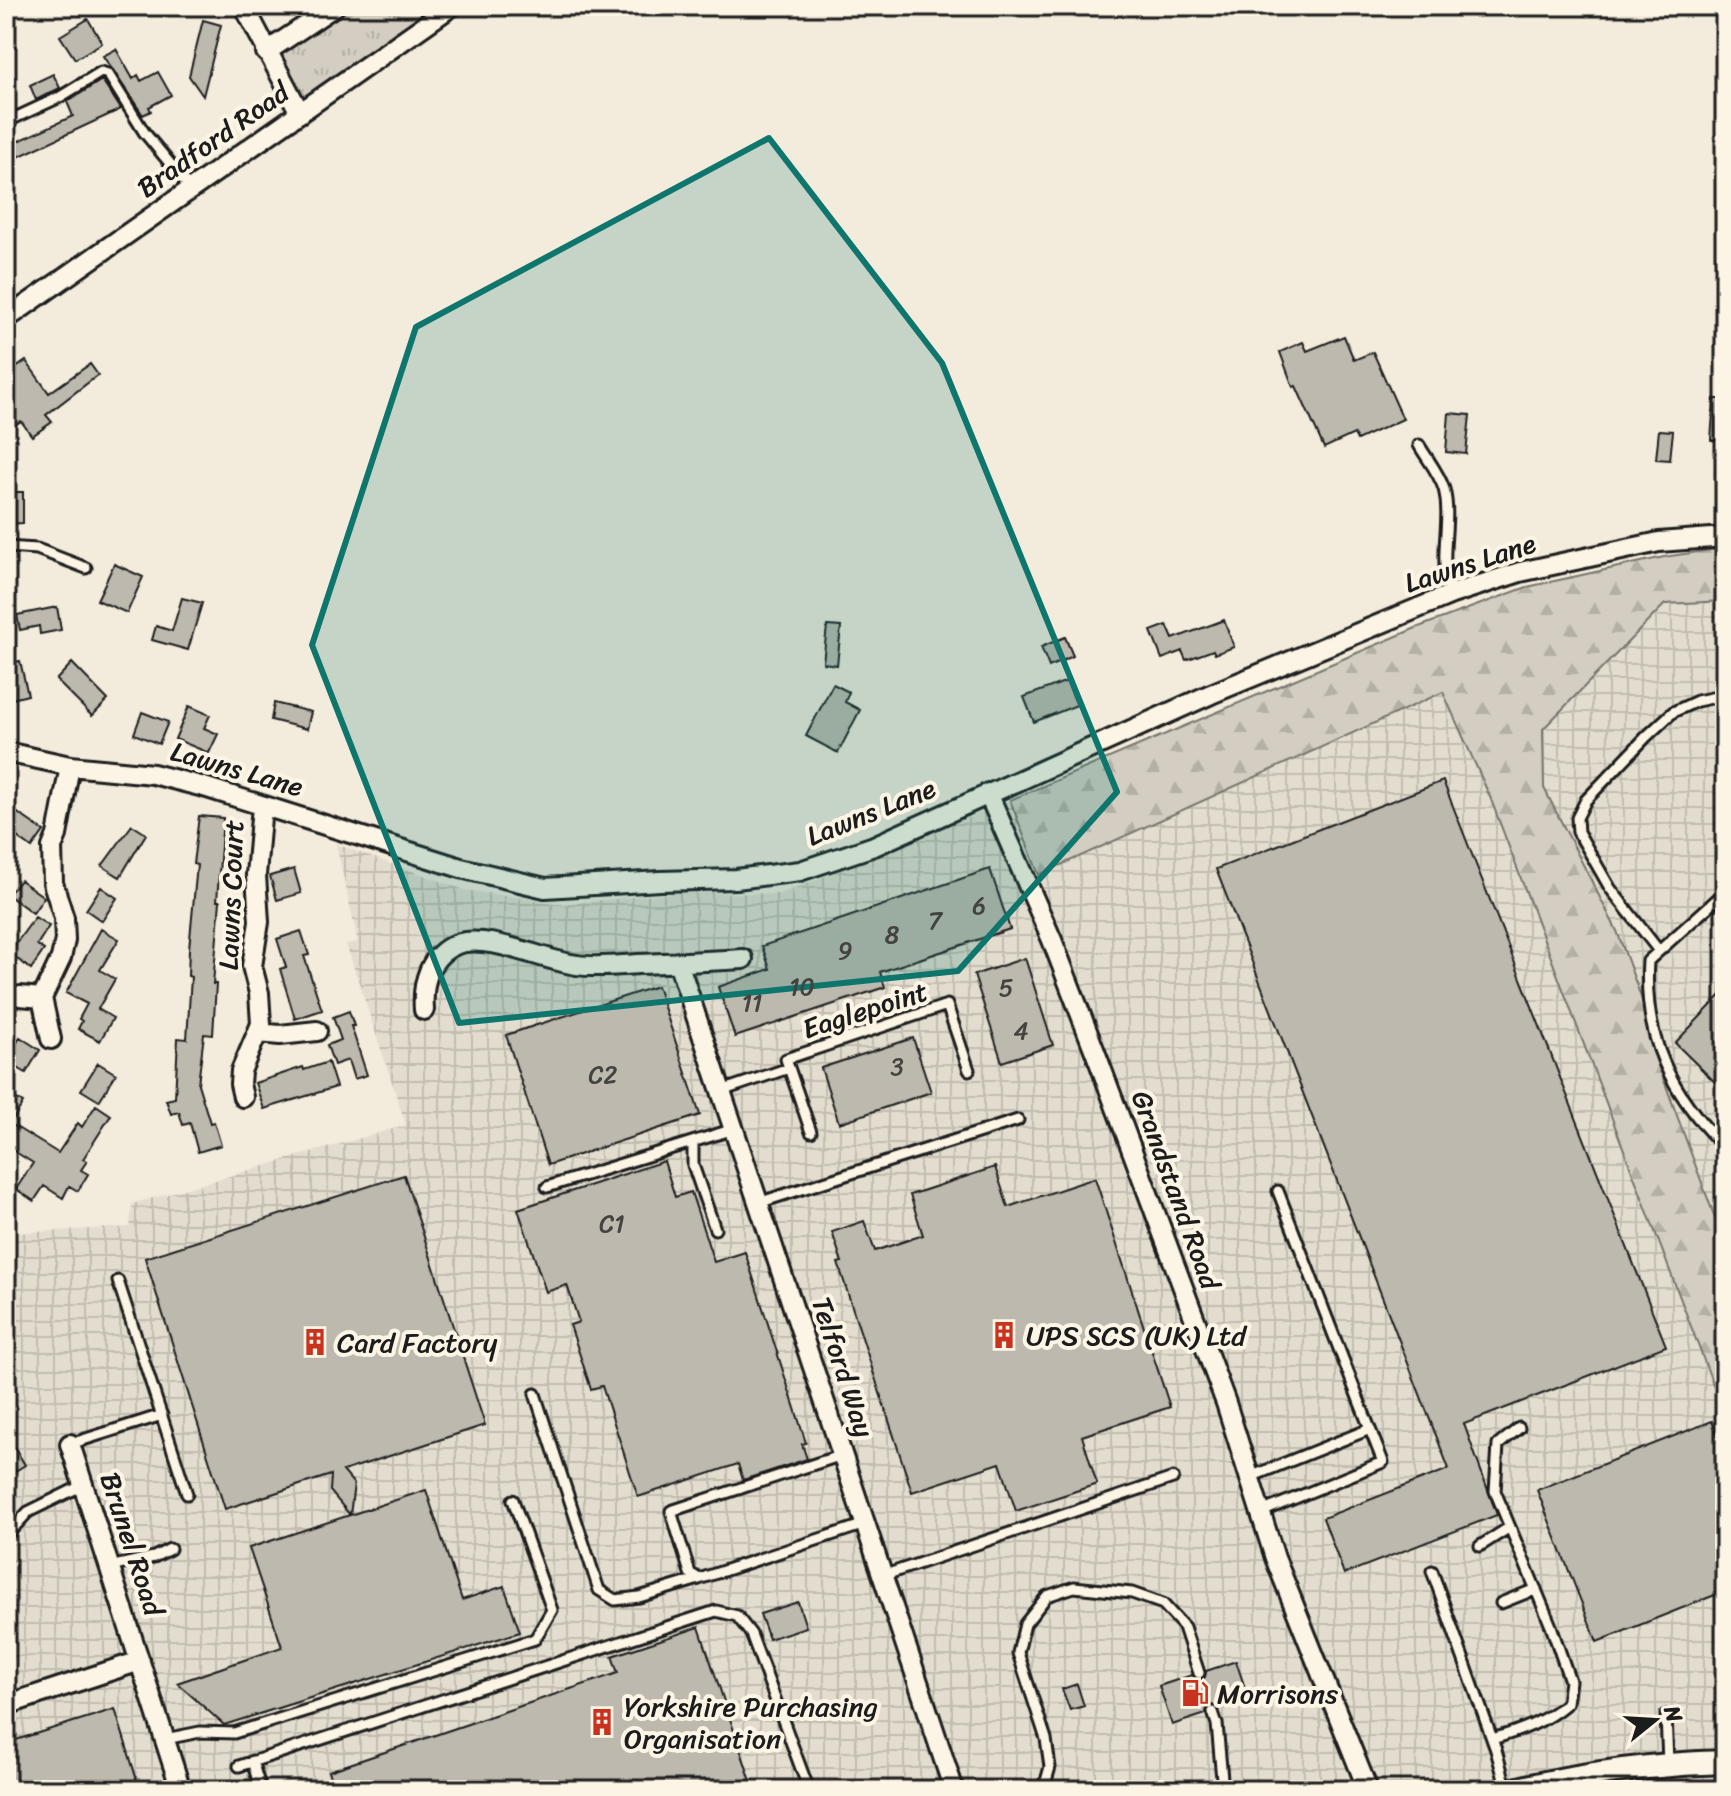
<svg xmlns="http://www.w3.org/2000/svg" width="1731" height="1796" viewBox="0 0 1731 1796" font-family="Sriracha,sans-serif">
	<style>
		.industrial { fill: url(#industrial-grid) }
		.grass { fill: url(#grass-tufts); stroke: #78756e; stroke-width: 2 }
		.forest { fill: url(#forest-firs); stroke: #78756e; stroke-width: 2 }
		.building { fill: #beb9ae; stroke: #1c1c1c; stroke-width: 2 }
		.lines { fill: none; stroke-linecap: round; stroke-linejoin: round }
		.service-casing { stroke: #1c1c1c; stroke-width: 15 }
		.minor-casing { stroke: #1c1c1c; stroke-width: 24 }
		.tertiary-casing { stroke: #1c1c1c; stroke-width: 28 }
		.service { stroke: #fcf5e5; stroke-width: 9 }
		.minor { stroke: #fcf5e5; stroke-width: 18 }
		.tertiary { stroke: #fcf5e5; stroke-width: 22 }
		.marked { fill: #0f766e; fill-opacity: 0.2; stroke: #0f766e; stroke-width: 6; stroke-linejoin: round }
		.labels { text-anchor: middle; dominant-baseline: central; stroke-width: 8; stroke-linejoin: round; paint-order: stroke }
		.number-label { font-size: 24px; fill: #444340 }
		.street-label { font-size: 28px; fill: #1c1c1c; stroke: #fcf5e5 }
		.poi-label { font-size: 28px; fill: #1c1c1c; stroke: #fcf5e5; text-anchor: start }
	</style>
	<defs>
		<pattern id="industrial-grid" width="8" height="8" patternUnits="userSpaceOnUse" patternTransform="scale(2)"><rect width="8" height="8" fill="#e3ddcf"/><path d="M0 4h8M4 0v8" fill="none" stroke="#c2bdb1"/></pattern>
		<pattern id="grass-tufts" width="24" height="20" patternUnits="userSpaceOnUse" patternTransform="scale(2)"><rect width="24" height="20" fill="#d3cec1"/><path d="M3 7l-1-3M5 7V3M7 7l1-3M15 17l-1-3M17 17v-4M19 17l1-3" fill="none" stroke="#b5b0a5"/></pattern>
		<pattern id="forest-firs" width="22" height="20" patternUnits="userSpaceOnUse" patternTransform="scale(2)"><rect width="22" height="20" fill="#d3cec1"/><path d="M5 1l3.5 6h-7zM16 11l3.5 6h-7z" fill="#b5b0a5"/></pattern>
	</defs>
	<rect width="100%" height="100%" fill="#f3ecdd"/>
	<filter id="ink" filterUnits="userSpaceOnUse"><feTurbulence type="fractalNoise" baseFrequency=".0125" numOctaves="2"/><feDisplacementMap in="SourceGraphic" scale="16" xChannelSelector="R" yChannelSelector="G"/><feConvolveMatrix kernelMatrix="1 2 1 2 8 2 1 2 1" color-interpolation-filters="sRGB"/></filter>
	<g filter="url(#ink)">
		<path class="industrial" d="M1725 601V1790H6V1223L12 1233 130 1227 132 1204 406 1125 346 944 358 942 336 844 465 890 563 904 685 892 779 894 883 854 1010 800 1040 875 1442 691 1543 728 1665 603Z"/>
		<path class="grass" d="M335 6H452L300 113 266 52Z"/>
		<path class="forest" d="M1725 548V601L1665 604 1543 729 1544 788 1617 931 1647 1014 1656 1059 1725 1245V1416L1490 797 1443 692 1039 875 1010 800 1416 628 1527 587 1664 557Z"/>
		<path class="building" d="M88 19 102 43 75 59 60 36Z
			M203 20 221 25 203 96 189 76Z
			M116 49 133 79 138 75 141 81 158 72 171 95 149 107 151 111 143 115 103 56Z
			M53 74 60 88 36 100 30 85Z
			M102 80 121 109 18 157 12 144 73 116 67 102Z
			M1344 336 1354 360 1373 352 1403 419 1357 440 1354 434 1324 448 1296 386 1293 387 1280 352 1303 342 1307 351Z
			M26 361 49 393 90 364 98 375 46 415 52 422 32 436 21 421 6 431V375Z
			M1714 399H1725V442L1711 440Z
			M1449 413 1470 415 1466 454 1446 452Z
			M1659 430 1673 431 1670 460 1656 459Z
			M6 492H23V523L6 524Z
			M114 564 143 577 127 613 97 600Z
			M182 598 202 603 188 650 152 640 156 626 172 631Z
			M57 607 61 630 40 634 39 626 20 630 17 615Z
			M1224 620 1234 647 1215 654 1213 650 1186 660 1182 651 1162 659 1151 631 1167 625 1173 639Z
			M827 626 841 627 837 665 823 663Z
			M1065 637 1073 656 1049 667 1041 647Z
			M20 661 28 695 8 700 6 664Z
			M72 663 108 700 92 716 56 680Z
			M1067 681 1077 705 1034 722 1024 697Z
			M833 684 849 692 845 702 860 710 838 753 806 736Z
			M274 703 311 712 307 729 271 720Z
			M189 706 210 715 204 728 218 734 209 753 175 739Z
			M142 712 168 722 159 744 134 734Z
			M1443 781 1666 1346 1464 1424 1497 1515 1344 1574 1323 1518 1449 1469 1216 869Z
			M6 805 44 831 32 848 6 829Z
			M199 816 223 818 217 901H220L213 984H216L213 1035 204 1034 198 1084 210 1123 214 1122 221 1145 198 1152 190 1123 183 1125 179 1112 171 1114 166 1100 175 1098 178 1038 187 1039 191 977 188 976 189 949 197 865 193 864Z
			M132 825 146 834 120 877 102 866Z
			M294 869 301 893 277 900 270 876Z
			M990 869 1010 929 880 972 885 987 735 1037 718 987 770 969 762 946Z
			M20 880 44 897 33 913 8 895Z
			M101 887 117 898 102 921 86 910Z
			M35 917 49 926 37 945 44 950 31 969 9 953Z
			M101 929 119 939 100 970 115 979 98 1009 113 1018 100 1041 78 1029 82 1021 79 1019 87 1004 66 993Z
			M301 931 309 955 304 956 322 1010 295 1019 280 969 286 967 277 939Z
			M1025 958 1053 1045 1002 1062 974 975Z
			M657 986 700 1115 548 1165 506 1035Z
			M1725 991V1092L1675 1043Z
			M349 1011 354 1026H351L367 1075 354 1079 348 1060 334 1065 327 1045 341 1040 333 1017Z
			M20 1037 40 1050 26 1073 6 1061Z
			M913 1038 931 1092 839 1123 821 1068Z
			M328 1062 336 1087 264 1109 255 1083 303 1067 304 1070Z
			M98 1063 116 1074 99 1101 81 1090Z
			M6 1092 23 1103 6 1131Z
			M96 1105 111 1115 83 1159 87 1161 81 1170 88 1174 78 1191 69 1186 63 1198 44 1186 34 1201 16 1189 33 1163 6 1146V1132L11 1124 58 1153 78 1123 82 1127Z
			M664 1161 675 1197 691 1192 714 1262 745 1252 806 1443 802 1444 807 1459 743 1480 738 1464 638 1497 602 1386 591 1389 570 1325 579 1322 567 1285 546 1292 518 1209Z
			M995 1167 1008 1207 1095 1178 1170 1407 1082 1436 1097 1484 1016 1511 1000 1463 912 1492 838 1263 842 1262 832 1232 864 1221 875 1251 923 1235 910 1195Z
			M404 1175 485 1425 343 1471 354 1484 350 1515 426 1490 462 1600 504 1586 520 1632 224 1725 177 1683 282 1647 249 1548 350 1515 330 1491 331 1475 225 1509 145 1258Z
			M1712 1421 1725 1455V1591L1597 1642 1537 1490Z
			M6 1433 25 1465 6 1477Z
			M798 1602 806 1627 769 1639 760 1614Z
			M699 1627 754 1790H335L329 1771 618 1673 612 1656Z
			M1236 1661 1249 1700 1220 1709 1211 1705 1207 1708 1206 1714 1172 1725 1159 1686 1192 1675 1201 1680 1205 1677 1206 1671Z
			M1077 1684 1084 1706 1070 1710 1062 1689Z
			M115 1709 140 1790H6V1743Z"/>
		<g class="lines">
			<g class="service-casing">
				<path id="service" d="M6 122 60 97 101 72 108 74 144 132 191 189
					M1419 445C1427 459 1439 473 1444 489 1453 524 1436 561 1452 594
					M6 547 37 549 86 568
					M6 597 8 605
					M1725 698 1721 696 1697 701 1673 712 1646 737 1586 800 1577 818 1578 832 1610 888 1659 951 1725 892
					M1659 951 1648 961C1643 1039 1671 1094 1725 1148
					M721 1091 789 1068
					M811 1132 786 1059 947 1005 969 1070
					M693 1142V1165L715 1229
					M547 1187 734 1129
					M758 1203 1018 1120
					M118 1281 187 1494
					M535 1394 599 1590 615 1600 639 1597 699 1579
					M70 1444 162 1415
					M842 1455 671 1511 690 1573 699 1579 865 1524
					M1250 1477 1370 1429 1278 1191
					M1261 1512 1383 1462 1370 1429
					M6 1536 28 1512 83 1485
					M1480 1546 1510 1527
					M110 1567 154 1557 170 1549
					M1432 1571 1496 1750 1507 1790
					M882 1576 1173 1478
					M1501 1603 1536 1589
					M1213 1712 1217 1724 1223 1790
					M1666 1715 1668 1763
					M165 1739 200 1732 234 1733 535 1639 552 1610 513 1500
					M1492 1739C1520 1731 1545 1722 1567 1703L1570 1681 1551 1626 1495 1491 1498 1445 1519 1428
					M252 1761 261 1790
					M239 1766 716 1611 737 1616 751 1634 809 1790
					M1037 1790 1046 1781 1050 1767 1046 1739 1018 1653 1025 1624 1047 1596 1074 1587 1132 1593 1163 1604 1184 1627 1199 1673"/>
			</g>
			<g class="minor-casing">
				<path id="minor" d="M244 6 300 113
					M266 52 335 6
					M6 319 452 6
					M6 752 70 766 153 774 204 787 461 868 545 888 660 881 736 879 800 871 874 846 1211 694 1452 594 1520 572 1659 542 1725 537
					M988 793 1052 940 1099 1062 1226 1403 1275 1558 1368 1790
					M678 962 954 1790
					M20 996 42 998
					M424 1010C422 983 429 955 457 944 488 933 544 961 577 965 597 968 618 965 638 964 673 963 708 961 743 959
					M258 1033 280 1035 317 1031
					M51 1039 42 998 61 958 65 940 64 918 53 883 52 847 57 835 70 766
					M243 1097 240 1084 241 1071 261 1024 259 993 252 966 259 922 256 875 262 806
					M70 1444 181 1790
					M6 1705 140 1661"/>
			</g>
			<g class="tertiary-casing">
				<path id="tertiary" d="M1514 1790C1584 1773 1653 1764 1725 1762"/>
			</g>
			<use href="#service" class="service"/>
			<use href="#minor" class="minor"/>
			<use href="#tertiary" class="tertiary"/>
		</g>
	</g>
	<path class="marked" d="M769 138 942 363 1117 792 958 971 459 1023 312 645 416 327Z"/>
	<defs>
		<g id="building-bare" transform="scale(2.16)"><path d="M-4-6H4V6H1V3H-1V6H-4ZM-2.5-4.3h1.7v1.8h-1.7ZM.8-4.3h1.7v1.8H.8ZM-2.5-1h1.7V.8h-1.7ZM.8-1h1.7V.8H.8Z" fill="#c8321e" stroke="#fcf5e5" stroke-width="2.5" paint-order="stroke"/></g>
		<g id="fuel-bare" transform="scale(2.16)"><path d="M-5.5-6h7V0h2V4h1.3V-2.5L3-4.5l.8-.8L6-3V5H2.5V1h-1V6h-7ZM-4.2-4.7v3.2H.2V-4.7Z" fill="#c8321e" stroke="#fcf5e5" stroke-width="2.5" paint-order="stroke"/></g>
	</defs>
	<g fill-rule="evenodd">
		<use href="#building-bare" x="1004" y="1335"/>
		<use href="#building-bare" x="315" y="1342"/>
		<use href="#fuel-bare" x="1195" y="1693"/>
		<use href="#building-bare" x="602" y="1722"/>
	</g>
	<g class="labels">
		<g class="number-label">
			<text x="979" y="906">6</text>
			<text x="935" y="921">7</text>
			<text x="892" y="935">8</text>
			<text x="845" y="951">9</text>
			<text x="802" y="987">10</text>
			<text x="1006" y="988">5</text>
			<text x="752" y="1003">11</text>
			<text x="1021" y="1031">4</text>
			<text x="897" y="1067">3</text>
			<text x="603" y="1075">C2</text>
			<text x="612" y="1224">C1</text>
		</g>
		<g class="street-label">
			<text transform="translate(213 140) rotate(-35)">Bradford Road</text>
			<text transform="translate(1470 563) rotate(-18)">Lawns Lane</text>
			<text transform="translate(237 769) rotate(16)">Lawns Lane</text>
			<text transform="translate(871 812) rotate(-22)">Lawns Lane</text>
			<text transform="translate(231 895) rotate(-88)">Lawns Court</text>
			<text transform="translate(865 1010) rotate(-18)">Eaglepoint</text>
			<text transform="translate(1176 1190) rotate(70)">Grandstand Road</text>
			<text transform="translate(843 1367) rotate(72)">Telford Way</text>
			<text transform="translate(132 1544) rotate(72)">Brunel Road</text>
		</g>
		<g class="poi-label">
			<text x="1026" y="1335">UPS SCS (UK) Ltd</text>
			<text x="337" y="1342">Card Factory</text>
			<text x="1217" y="1693">Morrisons</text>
			<text x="624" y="1706">Yorkshire Purchasing<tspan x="624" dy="32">Organisation</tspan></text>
		</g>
	</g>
	<rect width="1731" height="1796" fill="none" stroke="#fcf5e5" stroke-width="32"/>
	<rect x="16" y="16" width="1699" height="1764" fill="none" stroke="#1c1c1c" stroke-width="3" filter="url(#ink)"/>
	<g transform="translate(1655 1720) rotate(72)" stroke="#fcf5e5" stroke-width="6" paint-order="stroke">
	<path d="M0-6L14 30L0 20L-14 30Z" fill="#1c1c1c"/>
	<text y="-12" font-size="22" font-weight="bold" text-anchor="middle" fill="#1c1c1c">N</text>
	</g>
</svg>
